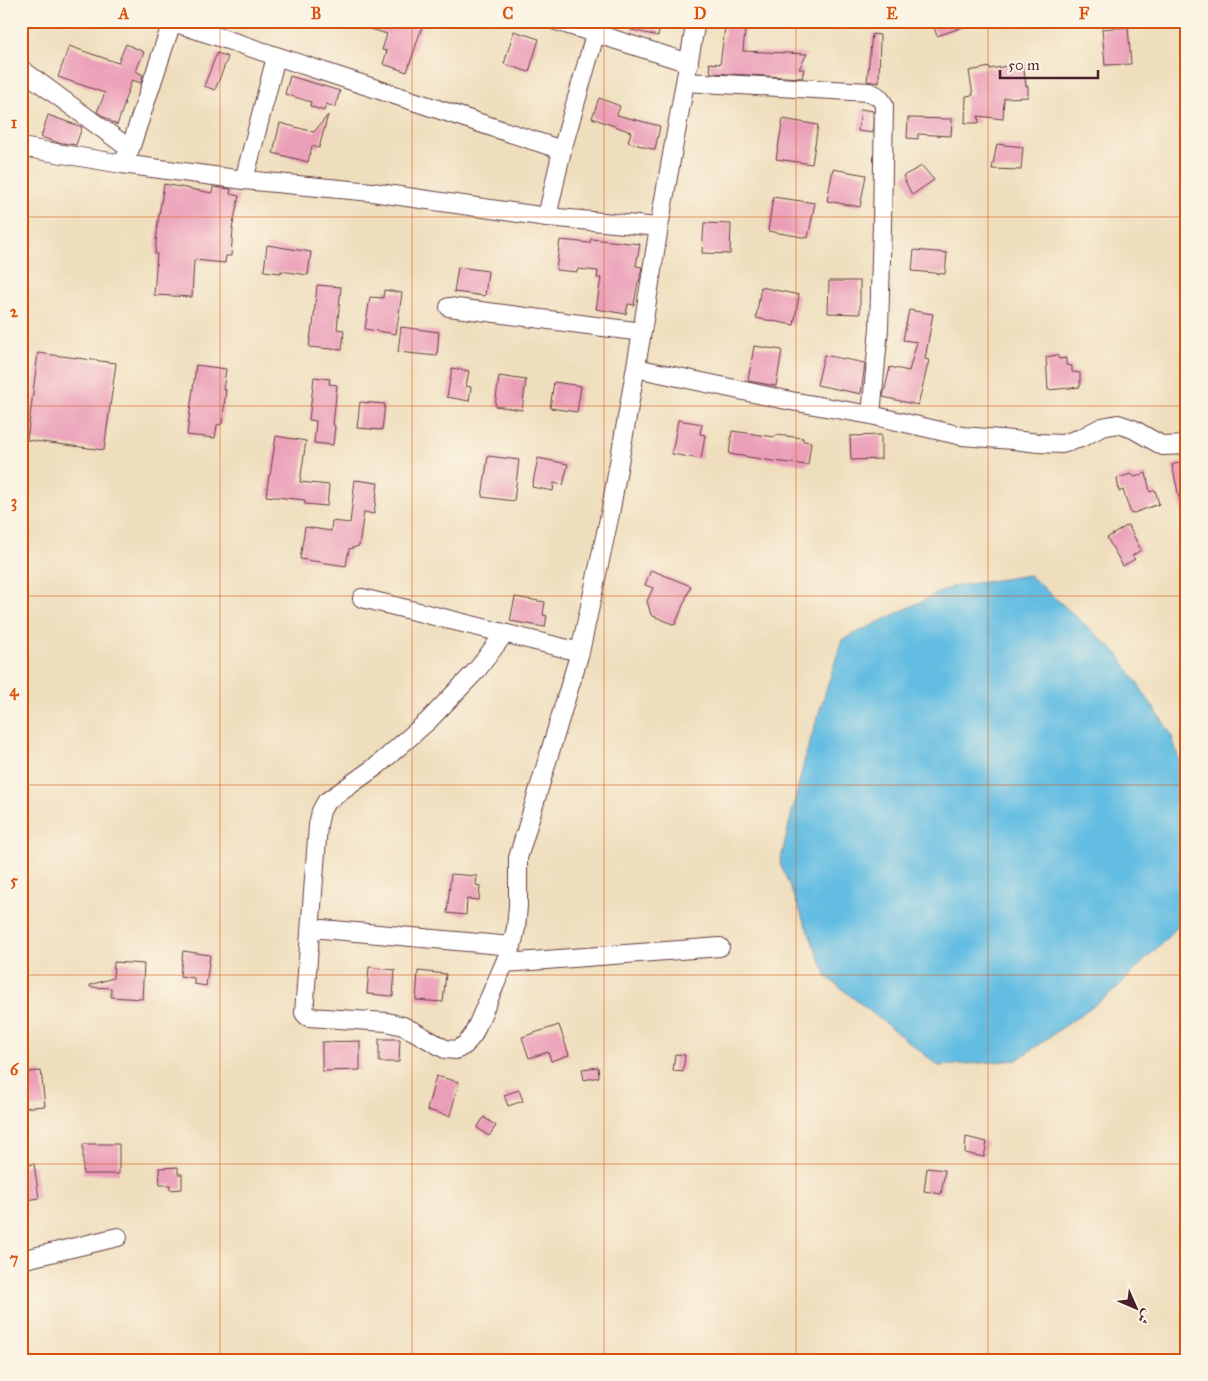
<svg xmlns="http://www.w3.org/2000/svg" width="1208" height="1381" viewBox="0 0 1208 1381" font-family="'IM FELL Great Primer',Amiri,serif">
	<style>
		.water { fill: #64bde2; stroke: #576e86 }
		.building { fill: #eb9eb8 }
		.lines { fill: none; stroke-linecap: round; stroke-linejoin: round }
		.minor-casing { stroke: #633c41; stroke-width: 20 }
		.minor { stroke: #fff; stroke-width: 18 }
		.grid { fill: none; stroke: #d8530f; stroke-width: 1; stroke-opacity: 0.55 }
		.neatline { fill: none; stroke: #d8530f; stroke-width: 2 }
		.grid-label { font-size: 16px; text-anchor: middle; font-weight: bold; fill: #d8530f }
	</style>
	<rect width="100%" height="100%" fill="#fcf5e5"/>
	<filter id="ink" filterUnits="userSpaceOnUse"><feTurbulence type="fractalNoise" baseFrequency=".02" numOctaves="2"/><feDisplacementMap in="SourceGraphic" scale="10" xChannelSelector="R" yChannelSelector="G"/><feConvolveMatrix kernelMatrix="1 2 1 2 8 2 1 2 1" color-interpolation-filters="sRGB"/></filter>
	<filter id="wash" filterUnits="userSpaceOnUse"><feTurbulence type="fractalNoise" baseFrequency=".0096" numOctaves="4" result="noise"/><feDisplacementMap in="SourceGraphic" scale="20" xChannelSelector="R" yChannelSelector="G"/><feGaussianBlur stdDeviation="1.12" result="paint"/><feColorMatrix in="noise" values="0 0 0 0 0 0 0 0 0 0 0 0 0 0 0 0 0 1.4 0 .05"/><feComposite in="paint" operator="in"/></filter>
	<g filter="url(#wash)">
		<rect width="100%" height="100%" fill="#efdebd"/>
		<path class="water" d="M1029 575 1118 654 1171 734 1187 784V918L1115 990 1017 1060 939 1066 827 977 780 863 806 754 842 640 951 587Z"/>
		<g id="blocks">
			<path class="building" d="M355 21H399L410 25 411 21H424L407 72 383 64 387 51 382 50 387 34 355 24Z
				M633 21H661L658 36 631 30Z
				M726 21H746L743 51 807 54 799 69H804L802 78 711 73 709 63 720 64Z
				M932 21H975V23L937 36Z
				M1128 27 1131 64 1105 65 1102 29Z
				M514 31 539 39 529 72 504 64Z
				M872 34 880 35 879 83 867 81Z
				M126 44 144 52 136 71 143 75 141 83 132 80 124 102 125 103 117 125 97 112 105 93 58 77 69 46 118 63Z
				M217 53 228 57 215 90 204 86Z
				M1023 63 1026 86H1028V97L1004 98 1003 119 978 116 979 123H965L966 96 973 95 969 71 990 67V69Z
				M290 76 340 91 335 107 326 104 324 111 310 106 311 102 285 94Z
				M599 98 620 106 617 115 660 126 655 150 628 142 631 132 592 118Z
				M861 109 873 111V133L858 131Z
				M48 115 82 127 76 145 56 142 41 137Z
				M328 115 319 148 312 146 308 162 273 153 280 123 314 132Z
				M908 118 952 119 951 136 918 134V139L907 138Z
				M783 119 818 125 812 164 776 159Z
				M997 144 1023 147 1021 170 992 169Z
				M922 166 934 180 912 195 903 176Z
				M833 169 866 175 860 207 827 201Z
				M164 184 212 193 213 187 231 189 230 194 239 196 232 229H233L231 256H226L225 263 194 260 192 297 154 295 157 254H155L158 221Z
				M773 197 815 203 808 238 768 231Z
				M704 223 731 224 730 254 702 253Z
				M591 239 640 244 636 266 642 267 639 282H638L634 305 628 304 626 314 596 309 601 278H597L598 271 578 269 577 272 556 270 560 240 590 243Z
				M267 245 311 252 308 275 281 271V273L264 271Z
				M914 250 947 253 945 274 912 271Z
				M458 267 488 271 485 296 454 292Z
				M829 281H860V314L828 313Z
				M317 285 341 287 337 329 344 330 342 350 309 347 312 326H313Z
				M761 287 799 295 794 325 756 318Z
				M384 290 402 293 396 334 365 329 370 297 383 298Z
				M909 310 933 314 925 359 929 360 918 405 883 397 890 367 909 371 917 342 903 340Z
				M401 327 439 332 437 356 398 352Z
				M754 346 782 350 776 386 748 381Z
				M38 353 116 363 104 450 27 440Z
				M824 355 865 363 861 394 817 385Z
				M1057 355 1059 359 1066 358V365L1072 366V372L1080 373V387L1048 390 1046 357Z
				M196 365 226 369 223 390H226L222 424 217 425 215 438 187 435Z
				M452 368 469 371 466 386 471 387 469 401 447 397Z
				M499 376 526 380 522 410 495 406Z
				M314 377 330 379 329 384 337 385 333 425 335 426 333 445 314 443 316 421 309 420Z
				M554 382 581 386 577 412 550 408Z
				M360 402 385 404 382 430 357 428Z
				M678 420 702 424 700 434 705 435 701 459 672 454Z
				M732 431 775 437 776 435 803 438V441L811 442 808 465 773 461 729 454Z
				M881 435V459L851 460 850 436Z
				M276 436 306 441 300 482 329 485 327 506 305 504V500L266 496 269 475H270Z
				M488 456 519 460 514 501 482 497Z
				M538 458 568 464 563 485 554 483 553 491 532 487Z
				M1181 462 1187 464V510L1182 511 1172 465Z
				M1146 473 1150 492 1155 490 1159 504 1131 514 1123 490 1119 492 1117 478 1131 474 1135 477Z
				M355 480 378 483 374 514 364 512 359 546 349 549 346 566 300 559 305 527 331 531 332 521 350 523Z
				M1128 525 1141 550 1132 556 1135 559 1123 566 1107 538Z
				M651 570 691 586 675 625 651 615 647 601 653 588 645 585Z
				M515 597 545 602 543 615 547 616 545 627 510 621Z
				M451 874 477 876 476 885 480 886 479 900 467 899 466 915 447 913Z
				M183 951 210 955 206 986 194 984V978L180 976Z
				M114 962 144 964 142 999 111 997V988L90 987V985L113 978Z
				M369 967 395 970 393 996 367 994Z
				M418 971 446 974 443 1002 416 1000Z
				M559 1025 569 1055 551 1061 548 1052 529 1058 522 1037Z
				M379 1039H400L399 1062H379Z
				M360 1041V1070L322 1071V1042Z
				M675 1054 685 1055 683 1072 673 1071Z
				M598 1067 599 1077 584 1080 582 1069Z
				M41 1071 45 1106 21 1108V1073Z
				M436 1076 459 1082 450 1116 427 1110Z
				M519 1090 523 1101 508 1106 504 1095Z
				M484 1117 496 1126 489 1136 477 1128Z
				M966 1137 987 1142 984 1157 965 1153Z
				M83 1144H119V1174H83Z
				M34 1164 39 1198 21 1201V1166Z
				M178 1167V1174H182V1189L170 1190V1185H160L159 1168Z
				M927 1168 945 1170 941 1194 924 1191Z"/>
		</g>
	</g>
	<g filter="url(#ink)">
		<use href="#blocks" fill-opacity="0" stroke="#633c41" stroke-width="1"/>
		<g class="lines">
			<g class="minor-casing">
				<path id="minor" d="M170 21 562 150
					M556 21 689 63
					M21 69 130 149
					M685 82 869 92C877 95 880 97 884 105L882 224 879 328 871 415
					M21 147 122 164 244 180 372 192 547 217 659 227
					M122 164 130 149 172 22
					M244 180 276 57
					M547 217 562 150 599 21
					M449 307 642 332
					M636 368 791 401 871 415 962 436 1013 440 1039 443 1062 444 1081 438 1102 427 1118 424 1133 429 1163 446 1187 445
					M362 598 580 652
					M504 634 477 670 428 721 378 765 326 802 321 811 318 825 304 1013 308 1017 387 1022 403 1026 415 1032 445 1049 456 1050 465 1045 473 1035 512 946 516 928 518 906V858L580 652 610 514 642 332 659 227 696 21
					M311 928 512 946
					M505 963 720 947
					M21 1260 118 1237"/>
			</g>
			<use href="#minor" class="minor"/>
		</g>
	</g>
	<path class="grid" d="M220 21V1360M412 21V1360M604 21V1360M796 21V1360M988 21V1360M21 217H1187M21 406H1187M21 596H1187M21 785H1187M21 975H1187M21 1164H1187"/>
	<rect width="1208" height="1381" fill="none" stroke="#fcf5e5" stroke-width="55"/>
	<g transform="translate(1136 1308) rotate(135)" stroke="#fcf5e5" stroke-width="4" paint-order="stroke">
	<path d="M0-4L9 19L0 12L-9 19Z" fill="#4a1f2b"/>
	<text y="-8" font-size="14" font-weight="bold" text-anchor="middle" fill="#4a1f2b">ش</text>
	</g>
	<path d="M1000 70v8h98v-8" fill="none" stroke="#4a1f2b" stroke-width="2.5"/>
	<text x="1008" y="70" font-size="15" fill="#4a1f2b" stroke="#fcf5e5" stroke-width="4" paint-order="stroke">50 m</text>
	<rect x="28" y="28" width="1152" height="1326" class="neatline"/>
	<g class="grid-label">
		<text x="124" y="19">A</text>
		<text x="316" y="19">B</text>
		<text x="508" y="19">C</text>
		<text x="700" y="19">D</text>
		<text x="892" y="19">E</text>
		<text x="1084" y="19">F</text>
		<text x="14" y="128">1</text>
		<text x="14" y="317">2</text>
		<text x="14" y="507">3</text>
		<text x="14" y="696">4</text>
		<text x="14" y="886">5</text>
		<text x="14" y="1075">6</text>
		<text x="14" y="1264">7</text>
	</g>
</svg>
